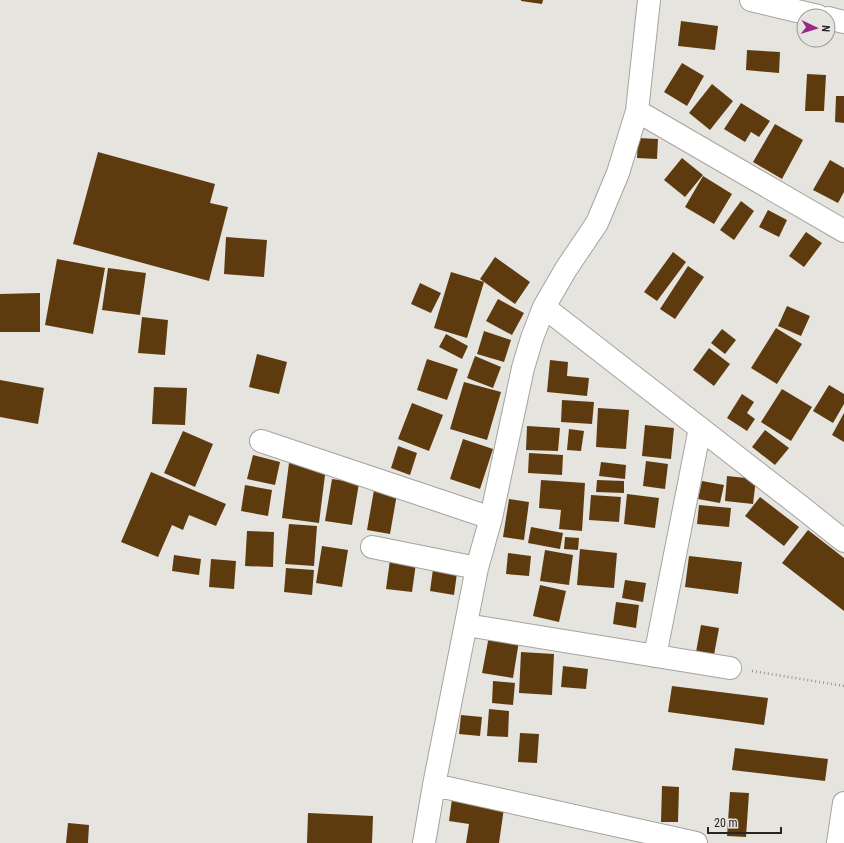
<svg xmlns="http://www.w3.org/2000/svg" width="844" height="843" viewBox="0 0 844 843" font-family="'Roboto Condensed',sans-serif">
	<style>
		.building { fill: #5e3b0f }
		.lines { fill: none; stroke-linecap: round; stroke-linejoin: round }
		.minor-casing { stroke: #a5a39e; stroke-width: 24 }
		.path { stroke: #969490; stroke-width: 2.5; stroke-dasharray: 1 3; stroke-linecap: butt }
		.minor { stroke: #fff; stroke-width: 22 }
	</style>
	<rect width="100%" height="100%" fill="#e6e4df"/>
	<path class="building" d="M521 0H543L542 4 521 1Z
		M681 21 718 26 715 50 678 46Z
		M747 50 780 52 779 73 746 70Z
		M682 63 704 76 687 106 664 92Z
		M807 74 826 75 824 111H805Z
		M712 84 733 101 710 130 689 113Z
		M836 96H844V123L835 122Z
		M741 103 770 121 759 137 751 132 745 142 724 129Z
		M775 124 803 140 782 179 753 162Z
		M638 138 658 139 657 159 637 158Z
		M98 152 215 184 210 203 228 207 209 281 73 244Z
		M682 158 703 175 685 197 664 180Z
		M830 160 844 168V192L838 203 813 190Z
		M703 176 732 194 714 224 685 207Z
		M741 201 754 211 734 240 720 230Z
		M768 210 787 220 779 237 759 227Z
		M806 232 822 243 804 267 789 256Z
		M226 237 267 240 264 277 224 274Z
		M673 252 686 262 657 301 644 292Z
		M495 257 530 282 515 304 480 279Z
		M57 259 105 268 93 334 45 325Z
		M688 266 704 277 675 319 660 309Z
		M108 268 146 273 140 315 102 310Z
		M451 272 484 282 467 338 434 328Z
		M420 283 441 293 431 313 411 304Z
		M40 293V332H0V294Z
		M498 299 524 313 512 335 486 321Z
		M787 306 810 316 801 336 778 326Z
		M142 317 168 320 165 355 138 353Z
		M776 328 802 344 777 384 751 368Z
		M722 329 736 340 725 354 711 343Z
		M484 331 511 340 504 362 477 354Z
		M446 334 468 346 462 359 439 347Z
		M709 348 730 364 714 386 693 370Z
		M257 354 287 362 279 394 249 387Z
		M475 356 501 367 493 388 467 378Z
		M427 359 458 369 447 400 417 390Z
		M550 360 568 362 567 376 589 378 587 396 547 392Z
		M0 380 44 388 38 424 0 417Z
		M464 382 501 392 487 440 450 429Z
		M829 385 844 394V404L833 423 813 411Z
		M154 387 187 388 185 425 152 424Z
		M782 389 812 407 791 441 761 422Z
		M742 394 754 402 747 413 755 419 747 431 727 418Z
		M562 400 594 402 592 424 561 422Z
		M412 403 443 415 429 451 398 439Z
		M598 408 629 410 626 449 596 447Z
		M844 413V442L832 435Z
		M645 425 674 428 671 459 642 456Z
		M527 426 560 428 558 451 526 450Z
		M569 429 584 431 581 451 567 450Z
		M765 430 789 448 775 465 752 447Z
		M183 431 213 444 195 487 164 473Z
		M463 439 493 449 480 489 450 479Z
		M398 446 417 453 410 475 391 468Z
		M529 453 563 455 562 475 528 473Z
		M253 455 280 462 275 485 247 479Z
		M646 461 668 464 665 489 643 486Z
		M601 462 626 465 625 479 599 476Z
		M289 463 326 467 319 523 282 518Z
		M151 472 226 504 216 526 189 515 183 530 172 525 158 557 121 542Z
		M727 476 756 479 753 504 725 501Z
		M332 479 359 483 352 525 325 521Z
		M541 480 585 483 582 531 559 529 561 510 539 508Z
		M597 480 624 481V493L596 492Z
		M702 481 724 485 720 503 698 499Z
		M245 485 272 490 268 516 241 511Z
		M374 490 397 494 390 534 367 530Z
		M627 494 659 498 655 528 624 524Z
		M591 495 621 497 619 522 589 520Z
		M760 497 799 527 784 546 745 516Z
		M509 499 529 502 524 540 503 537Z
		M699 505 731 508 729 527 697 524Z
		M289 524 317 526 314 566 285 564Z
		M531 527 563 533 560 549 528 543Z
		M808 530 844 558V611L782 563Z
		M247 531 274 532 273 567 245 566Z
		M565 537 579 538 578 550 564 549Z
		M322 546 348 550 342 587 316 583Z
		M580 549 617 553 614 588 577 585Z
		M545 550 573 555 569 585 540 581Z
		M508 553 531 556 529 576 506 574Z
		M174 555 201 559 199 575 172 571Z
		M689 556 742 562 738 594 685 587Z
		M211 559 236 561 234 589 209 587Z
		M390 560 416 563 412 592 386 589Z
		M286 568 314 570 312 595 284 592Z
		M433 569 457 573 454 595 430 591Z
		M625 580 646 583 643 602 622 598Z
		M540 585 566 591 559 622 533 616Z
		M616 602 639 605 636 628 613 624Z
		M701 625 719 628 714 655 696 652Z
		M489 636 519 641 513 678 482 673Z
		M521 652 554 654 552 695 519 693Z
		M563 666 588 669 586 689 561 687Z
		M493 681 515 683 513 705 492 703Z
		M672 686 768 698 764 725 668 712Z
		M489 709 509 711 508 737 487 736Z
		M461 715 482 717 480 736 459 734Z
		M520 733 539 734 537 763 518 762Z
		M735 748 828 759 825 781 732 770Z
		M662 786 679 787 678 822H661Z
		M730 792 749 793 746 837 727 836Z
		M452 799 504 808 499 843H466L469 824 449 821Z
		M308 813 373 816 372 843H307Z
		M68 823 89 825 88 843H66Z"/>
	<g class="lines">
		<g class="minor-casing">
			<path id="minor" d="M751 0 818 16
				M828 18 844 22
				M637 111 844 231
				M544 307 800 506 844 541
				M261 441 491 518
				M372 547 477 568
				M466 625 730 668
				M655 656 700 428
				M434 785 696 843
				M424 843 434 785 477 568 491 518 523 368 532 338 544 307 566 269 597 223 618 173 637 111 649 0
				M838 843 844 803"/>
		</g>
		<path class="path" d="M752 671 844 686"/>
		<use href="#minor" class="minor"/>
	</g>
	<g transform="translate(816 28) rotate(94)"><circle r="19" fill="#e6e4df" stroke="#999894"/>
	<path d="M0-3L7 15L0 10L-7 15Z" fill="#9c2885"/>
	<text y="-6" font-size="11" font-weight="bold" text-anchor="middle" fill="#262523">N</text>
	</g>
	<path d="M708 827v6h73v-6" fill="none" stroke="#262523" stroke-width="2"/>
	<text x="714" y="827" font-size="12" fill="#262523" stroke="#e6e4df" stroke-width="3" paint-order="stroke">20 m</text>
</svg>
